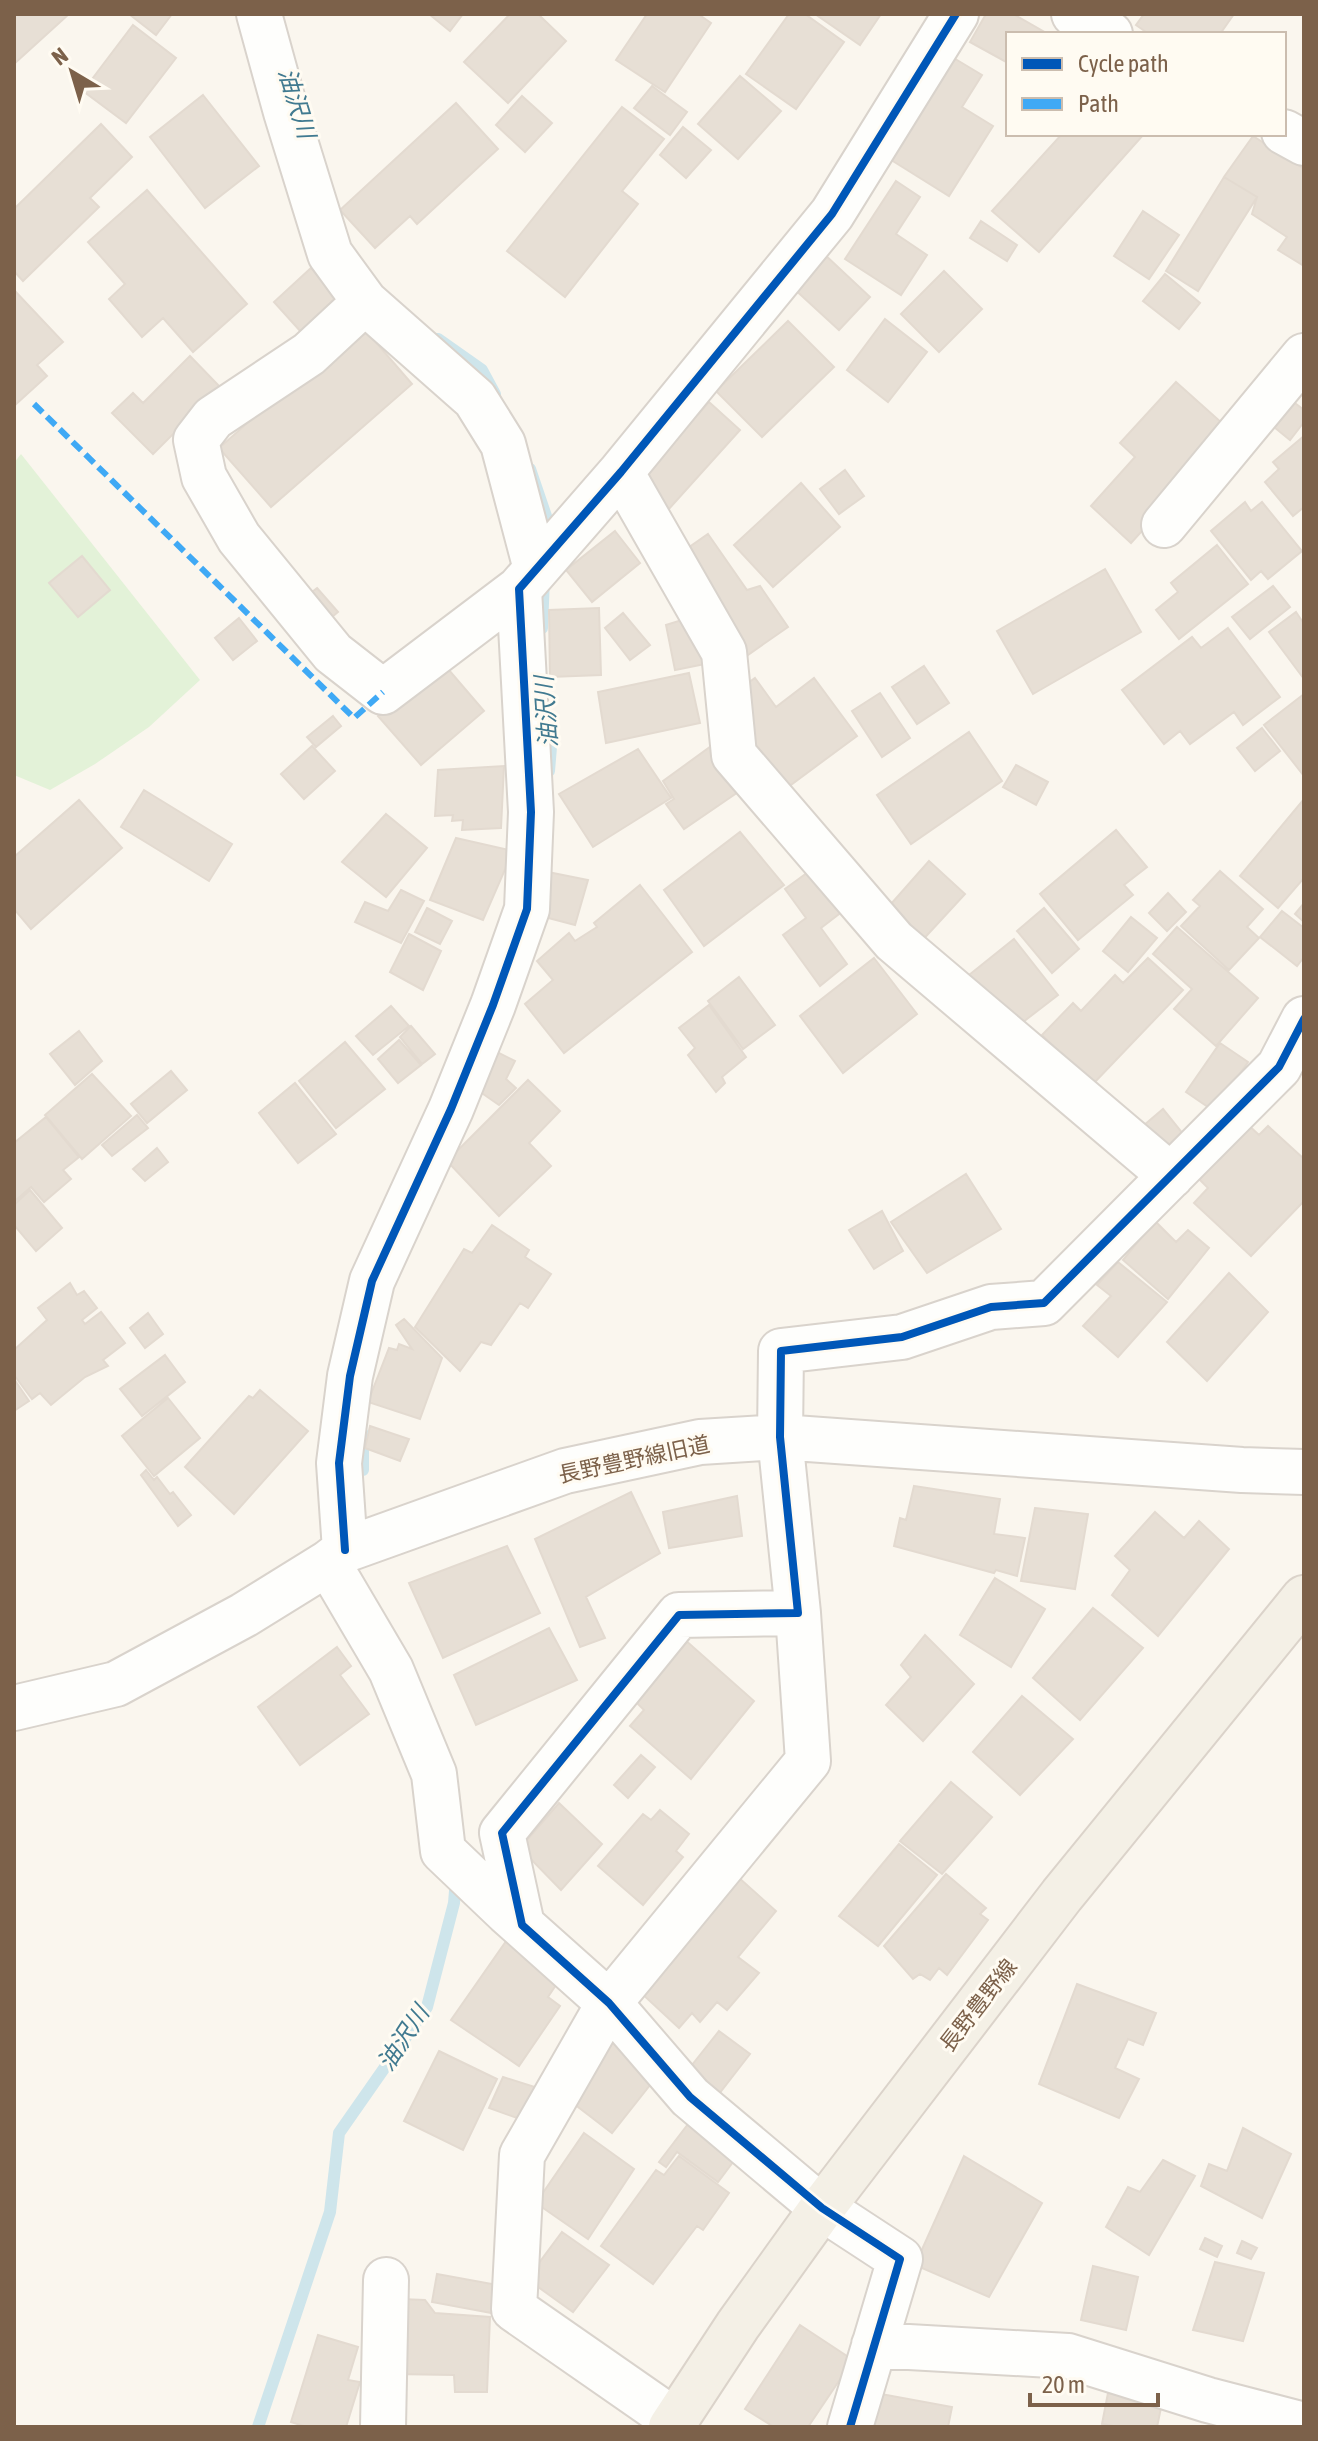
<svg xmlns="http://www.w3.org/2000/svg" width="1318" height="2441" viewBox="0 0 1318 2441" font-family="'Asap Condensed','Noto Sans JP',sans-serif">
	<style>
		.green { fill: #e3f2d8 }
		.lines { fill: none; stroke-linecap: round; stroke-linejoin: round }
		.stream { stroke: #cee5eb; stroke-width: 12 }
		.building { fill: #e7dfd5; stroke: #e3dad0; stroke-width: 2 }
		.minor-casing { stroke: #d9d3cc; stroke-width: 48 }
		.major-casing { stroke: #dbd3ca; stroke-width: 48 }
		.minor { stroke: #fefefc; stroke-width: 44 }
		.major { stroke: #f4f0e6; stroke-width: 44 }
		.quiet { stroke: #3fa9f5; stroke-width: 6; stroke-dasharray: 12 6; stroke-linecap: butt }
		.cycleway-casing { stroke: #fffbf2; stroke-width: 13 }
		.cycleway { stroke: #0057b8; stroke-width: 8 }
		.labels { text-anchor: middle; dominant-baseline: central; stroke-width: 6; stroke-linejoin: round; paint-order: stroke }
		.street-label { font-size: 22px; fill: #7c614a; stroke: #fffbf2 }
		.water-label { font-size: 24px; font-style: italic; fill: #417a90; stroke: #fffbf2 }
	</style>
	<rect width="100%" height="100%" fill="#faf6ee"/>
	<path class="green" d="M21 454 200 680 149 727 95 764 50 790 14 775V463Z"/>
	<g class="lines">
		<path class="stream" d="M438 339 482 370 495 394
			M530 469 546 516 545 536
			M542 628 544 578
			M546 718 551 747 549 771
			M363 1434V1470
			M258 2427 330 2212 339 2133 427 2007 454 1903 456 1879"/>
	</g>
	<path class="building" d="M14 14H69L14 64Z
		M129 14H172L156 35Z
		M429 14H463L450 31Z
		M510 14H538L566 41 508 103 464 62Z
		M647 14H698L711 23 665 92 616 60Z
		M789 14H805L844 42 796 109 746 74Z
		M815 14H881L860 45Z
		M986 14H1013L1048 34H1008V63L970 42Z
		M1144 14H1234L1220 34H1149L1136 25Z
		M133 25 176 58 126 123 83 91Z
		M952 57 982 75 962 107 993 126 949 196 888 158Z
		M740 76 781 111 738 159 698 124Z
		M652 86 687 112 670 135 634 108Z
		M203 95 259 166 205 208 150 137Z
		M522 96 552 123 525 152 496 125Z
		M456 103 498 149 417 224 410 216 375 248 340 210Z
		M622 107 664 139 622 191 638 204 565 297 507 251Z
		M101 124 132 157 90 198 99 207 23 281 14 271V209Z
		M683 127 711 150 686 178 660 155Z
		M1062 134H1144L1039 252 992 211Z
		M1253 136 1304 169V266L1278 250 1287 237 1252 214 1257 197 1224 177Z
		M1224 177 1257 197 1198 291 1166 271Z
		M896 181 920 197 896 234 927 255 901 295 845 259Z
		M147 190 247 304 193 352 163 318 142 337 109 299 125 284 88 242Z
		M1143 211 1179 235 1149 279 1114 256Z
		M981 221 1017 245 1007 261 970 238Z
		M823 253 870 297 839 330 792 287Z
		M311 268 339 299 302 333 274 302Z
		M944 271 982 309 939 352 901 314Z
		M1165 274 1200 303 1179 329 1143 301Z
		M14 290 63 342 37 365 47 376 14 406Z
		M885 319 927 352 888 402 847 370Z
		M788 321 834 367 762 437 716 391Z
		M360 324 412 384 271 507 219 448Z
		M190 356 220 387 153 454 112 413 133 393 143 403Z
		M1176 382 1232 432 1131 543 1091 506 1135 457 1120 443Z
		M1283 394 1304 410V422L1290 440 1263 418Z
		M709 402 740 430 668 510 637 483Z
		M1304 436V507L1293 516 1265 482 1279 469 1273 462Z
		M845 470 864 496 839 514 820 489Z
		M801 483 840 527 773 587 734 545Z
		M1245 502 1251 511 1262 502 1302 551 1268 579 1261 571 1251 580 1211 531Z
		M615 531 640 563 592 602 566 570Z
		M708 534 747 590 760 586 788 627 745 657 675 557Z
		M1217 545 1248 584 1179 639 1156 610 1178 592 1171 583Z
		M82 556 110 590 78 617 49 583Z
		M1105 569 1141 632 1033 694 997 631Z
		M1273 586 1290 607 1250 639 1232 617Z
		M317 588 338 612 319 628 298 603Z
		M599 608 601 675 550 677 549 610Z
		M1296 612 1304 624V679L1269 632Z
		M623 613 650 645 630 660 605 628Z
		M698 615 710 663 675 670 666 625Z
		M239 618 257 641 233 660 215 638Z
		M1228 628 1280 697 1243 725 1234 712 1190 744 1180 731 1164 744 1122 690 1192 637 1201 648Z
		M442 662 484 711 421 765 378 716Z
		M924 666 949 703 917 724 892 687Z
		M689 673 700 723 606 743 598 692Z
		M755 678 776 707 814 678 857 736 784 790 740 730 733 694Z
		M880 693 910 738 882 757 852 711Z
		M1304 694V776L1264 725Z
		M333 716 341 726 316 747 307 737Z
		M1262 728 1280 751 1255 771 1237 748Z
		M969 732 1002 781 911 844 877 795Z
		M714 744 744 788 684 829 666 804 674 799 663 781Z
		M312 746 335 771 304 799 281 774Z
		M638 749 671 798 593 847 559 794Z
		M1016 765 1048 782 1036 805 1003 787Z
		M504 766 501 828 462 830 463 820 452 821 453 815 435 816 438 770Z
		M144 790 232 844 209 881 121 827Z
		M1304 799V878L1278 908 1240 876Z
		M79 800 122 848 31 929 14 909V857Z
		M386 814 427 848 386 897 342 862Z
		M1116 830 1147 867 1124 885 1133 895 1078 940 1040 894Z
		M740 832 784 885 704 946 664 890Z
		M456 838 513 851 483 920 430 900Z
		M929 861 965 894 918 945 883 913Z
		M819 864 852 904 821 928 847 964 820 986 783 935 806 918 785 889Z
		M1220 871 1263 909 1247 927 1259 938 1229 970 1181 926 1200 906 1193 900Z
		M548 872 588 880 575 925 537 915Z
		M640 885 692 952 564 1053 525 1004 553 980 537 961 569 933 575 941 597 927 594 923Z
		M401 890 424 901 401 943 355 922 365 902 388 911Z
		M1168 893 1186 912 1167 931 1149 913Z
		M1304 903V922L1295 914Z
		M427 908 452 921 440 944 415 932Z
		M1044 908 1079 949 1052 973 1017 931Z
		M1282 911 1304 928V957L1297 966 1260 937Z
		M1131 917 1157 938 1128 972 1103 951Z
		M1177 927 1258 998 1216 1046 1174 1009 1192 989 1153 954Z
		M409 934 441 951 423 990 390 972Z
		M1014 939 1058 995 1014 1029 964 979Z
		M874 958 917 1014 843 1073 800 1016Z
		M1148 958 1183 990 1093 1084 1042 1035 1073 1003 1081 1011 1115 975 1123 983Z
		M739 977 775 1025 743 1049 708 1001Z
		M709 1005 746 1057 722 1077 725 1083 716 1092 688 1055 695 1048 679 1028Z
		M391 1006 409 1026 373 1055 356 1036Z
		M411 1026 435 1054 422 1064 400 1037Z
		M79 1031 102 1061 75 1085 50 1054Z
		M399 1040 421 1065 398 1083 378 1059Z
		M345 1042 385 1089 336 1128 299 1081Z
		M1220 1043 1248 1062 1214 1111 1186 1092Z
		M489 1048 515 1061 506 1079 516 1088 499 1105 473 1087Z
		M171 1071 187 1090 147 1123 131 1104Z
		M92 1074 131 1116 82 1159 45 1115Z
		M528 1080 560 1111 529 1143 551 1166 499 1216 447 1161Z
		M295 1083 336 1134 298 1163 259 1113Z
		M1163 1109 1184 1135 1158 1156 1137 1131Z
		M137 1115 148 1128 112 1156 102 1145Z
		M46 1117 79 1157 63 1170 71 1179 44 1202 31 1187 15 1201 14 1143Z
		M1244 1121 1259 1135 1268 1126 1304 1159V1201L1251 1256 1194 1203 1208 1188 1194 1174Z
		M157 1148 168 1162 145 1181 133 1169Z
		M966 1174 1001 1229 927 1273 891 1222Z
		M30 1190 62 1228 36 1251 14 1225V1205Z
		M882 1211 903 1251 874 1269 849 1230Z
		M1155 1221 1176 1242 1188 1230 1209 1248 1168 1299 1123 1260Z
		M492 1225 529 1250 525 1257 551 1274 528 1308 520 1303 491 1345 481 1342 460 1371 415 1327 464 1249 472 1253Z
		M1118 1262 1167 1302 1118 1357 1083 1326 1111 1296 1097 1285Z
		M1229 1273 1268 1312 1207 1381 1167 1342Z
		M70 1283 77 1295 84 1291 97 1308 82 1320 85 1324 101 1312 125 1343 103 1360 108 1366 85 1377 51 1405 40 1393 32 1399 14 1375V1350L47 1320 38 1308Z
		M148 1313 163 1334 145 1348 130 1328Z
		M404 1319 442 1358 420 1419 368 1402 389 1348 397 1350 399 1344 412 1349 396 1325Z
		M165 1355 185 1382 142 1416 120 1389Z
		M14 1379 29 1401 14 1411Z
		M260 1390 308 1431 234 1514 185 1467 249 1396 253 1398Z
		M168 1398 200 1438 154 1476 122 1436Z
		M370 1426 409 1439 400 1461 365 1448Z
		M146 1470 154 1480 157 1477 170 1494 173 1492 191 1515 178 1526 141 1475Z
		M914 1486 1000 1499 994 1534 1025 1538 1017 1576 996 1570 994 1573 894 1546 900 1518 906 1520Z
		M631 1492 660 1553 586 1597 605 1638 580 1647 535 1539Z
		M737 1496 742 1536 669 1548 663 1512Z
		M1035 1508 1088 1514 1075 1589 1021 1581Z
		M1155 1512 1184 1538 1199 1521 1229 1549 1158 1636 1112 1595 1130 1570 1115 1556Z
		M507 1546 540 1613 443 1658 409 1583Z
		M995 1578 1045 1609 1011 1667 960 1635Z
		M1093 1608 1143 1648 1080 1720 1033 1678Z
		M549 1628 577 1680 476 1725 454 1675Z
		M925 1635 974 1684 923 1741 886 1705 911 1677 901 1665Z
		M684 1639 754 1701 691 1779 630 1726 644 1710 631 1697Z
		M337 1647 351 1666 340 1675 369 1714 300 1765 258 1707Z
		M1022 1696 1073 1739 1020 1795 973 1752Z
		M641 1755 655 1767 628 1798 614 1785Z
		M951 1782 992 1817 942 1874 900 1841Z
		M559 1803 602 1844 561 1890 520 1848Z
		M660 1810 689 1834 676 1851 683 1857 643 1905 598 1866 643 1814 651 1820Z
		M899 1844 937 1875 878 1946 839 1916Z
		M946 1874 986 1908 980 1914 988 1920 947 1975 939 1968 930 1980 920 1974 913 1979 884 1946Z
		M738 1877 776 1911 738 1957 759 1973 727 2010 717 2002 700 2022 692 2013 679 2028 639 1991Z
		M511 1934 564 1973 548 1997 560 2006 519 2066 451 2020Z
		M1077 1984 1156 2013 1143 2045 1128 2039 1115 2068 1139 2079 1119 2118 1039 2084Z
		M719 2031 750 2054 715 2099 684 2075Z
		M613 2041 658 2075 612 2133 569 2100Z
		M439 2051 497 2079 463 2150 404 2121Z
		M503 2077 535 2087 520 2119 489 2108Z
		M692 2119 739 2154 718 2182 677 2152 666 2167 659 2162Z
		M1243 2128 1291 2154 1262 2218 1201 2186 1209 2164 1227 2171Z
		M584 2133 634 2169 588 2239 536 2203Z
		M679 2156 729 2193 703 2230 697 2226 653 2284 601 2246 656 2170 664 2175Z
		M964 2156 1042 2203 989 2297 915 2265Z
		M1163 2160 1195 2176 1149 2255 1106 2227 1128 2187 1140 2192Z
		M562 2232 609 2265 573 2312 527 2279Z
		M1205 2238 1222 2246 1217 2257 1200 2249Z
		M1242 2241 1257 2248 1251 2259 1237 2253Z
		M1215 2262 1264 2273 1243 2341 1193 2330Z
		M1093 2266 1138 2277 1126 2330 1081 2320Z
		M437 2274 503 2286 497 2314 432 2302Z
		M400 2299 425 2300 435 2313 490 2317 487 2392H455L454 2375 395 2374Z
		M800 2325 853 2360 808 2427H774L745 2409Z
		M318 2335 358 2347 348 2380 360 2382 346 2427H307L291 2422Z
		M1108 2393 1162 2403 1157 2427H1119L1102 2424Z
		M881 2394 952 2407 948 2427H874Z"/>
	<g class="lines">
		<g class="minor-casing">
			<path id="minor" d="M259 14 286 112 330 254 365 302 475 399 503 444 536 569
				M1074 14 1110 34
				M1284 132 1304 143
				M365 302 309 354 213 418 196 440 204 477 239 538 333 653 383 692 519 589
				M621 472 724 652 734 755 894 941 1171 1176
				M1164 525 1304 356
				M345 1550 339 1463 350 1376 372 1281 451 1109 493 1005 527 909 531 812 519 589 621 472 832 214 956 14
				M328 1563 391 1670 434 1774 443 1851 507 1912 609 2003 690 2097 822 2208 900 2259 850 2427
				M14 1708 116 1684 244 1615 328 1563 345 1550 565 1471 700 1442 780 1437 1242 1470 1304 1472
				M522 1925 502 1833 679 1615 798 1613 780 1437 781 1351 902 1337 991 1307 1044 1303 1279 1067 1304 1019
				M874 2345 1068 2356 1208 2400 1304 2425
				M675 2421 514 2309 522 2155 609 2003 808 1761 798 1613
				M383 2427 386 2280"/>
		</g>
		<g class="major-casing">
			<path id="major" d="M671 2427 738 2325 822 2208 1062 1895 1304 1598"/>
		</g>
		<use href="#minor" class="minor"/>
		<use href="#major" class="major"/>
		<path class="quiet" d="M34 404 354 718 383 692"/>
		<g class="cycleway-casing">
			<path id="cycleway" d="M345 1550 339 1463 350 1376 372 1281 451 1109 493 1005 527 909 531 812 519 589 621 472 832 214 956 14
				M850 2427 900 2259 822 2208 690 2097 609 2003 522 1925 502 1833 679 1615 798 1613 780 1437 781 1351 902 1337 991 1307 1044 1303 1279 1067 1304 1019"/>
		</g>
		<use href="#cycleway" class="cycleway"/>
	</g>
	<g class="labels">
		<g class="street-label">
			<text transform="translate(634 1459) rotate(-12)">長野豊野線旧道</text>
			<text transform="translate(978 2005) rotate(-52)">長野豊野線</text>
		</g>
		<g class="water-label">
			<text transform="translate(297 103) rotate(73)">油沢川</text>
			<text transform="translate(546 712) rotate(-94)">油沢川</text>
			<text transform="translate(403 2038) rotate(-57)">油沢川</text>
		</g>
	</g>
	<rect width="1318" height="2441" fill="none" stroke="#7c614a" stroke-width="32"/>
	<rect x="1006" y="32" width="280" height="104" fill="#fffbf2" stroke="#cbbdaf" stroke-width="2"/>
	<rect x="1022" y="58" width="40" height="12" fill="#0057b8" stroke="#cbbdaf" stroke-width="2"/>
	<text x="1078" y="72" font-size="24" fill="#7c614a">Cycle path</text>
	<rect x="1022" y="98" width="40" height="12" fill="#3fa9f5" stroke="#cbbdaf" stroke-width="2"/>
	<text x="1078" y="112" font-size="24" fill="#7c614a">Path</text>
	<g transform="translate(72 72) rotate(322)" stroke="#fffbf2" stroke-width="6" paint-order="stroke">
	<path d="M0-6L14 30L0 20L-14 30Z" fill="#7c614a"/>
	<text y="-12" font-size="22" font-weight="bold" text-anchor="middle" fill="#7c614a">N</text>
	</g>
	<path d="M1030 2393v12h128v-12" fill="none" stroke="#7c614a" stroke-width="4"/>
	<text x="1042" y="2393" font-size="24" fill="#7c614a" stroke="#fffbf2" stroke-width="6" paint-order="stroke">20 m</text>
</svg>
